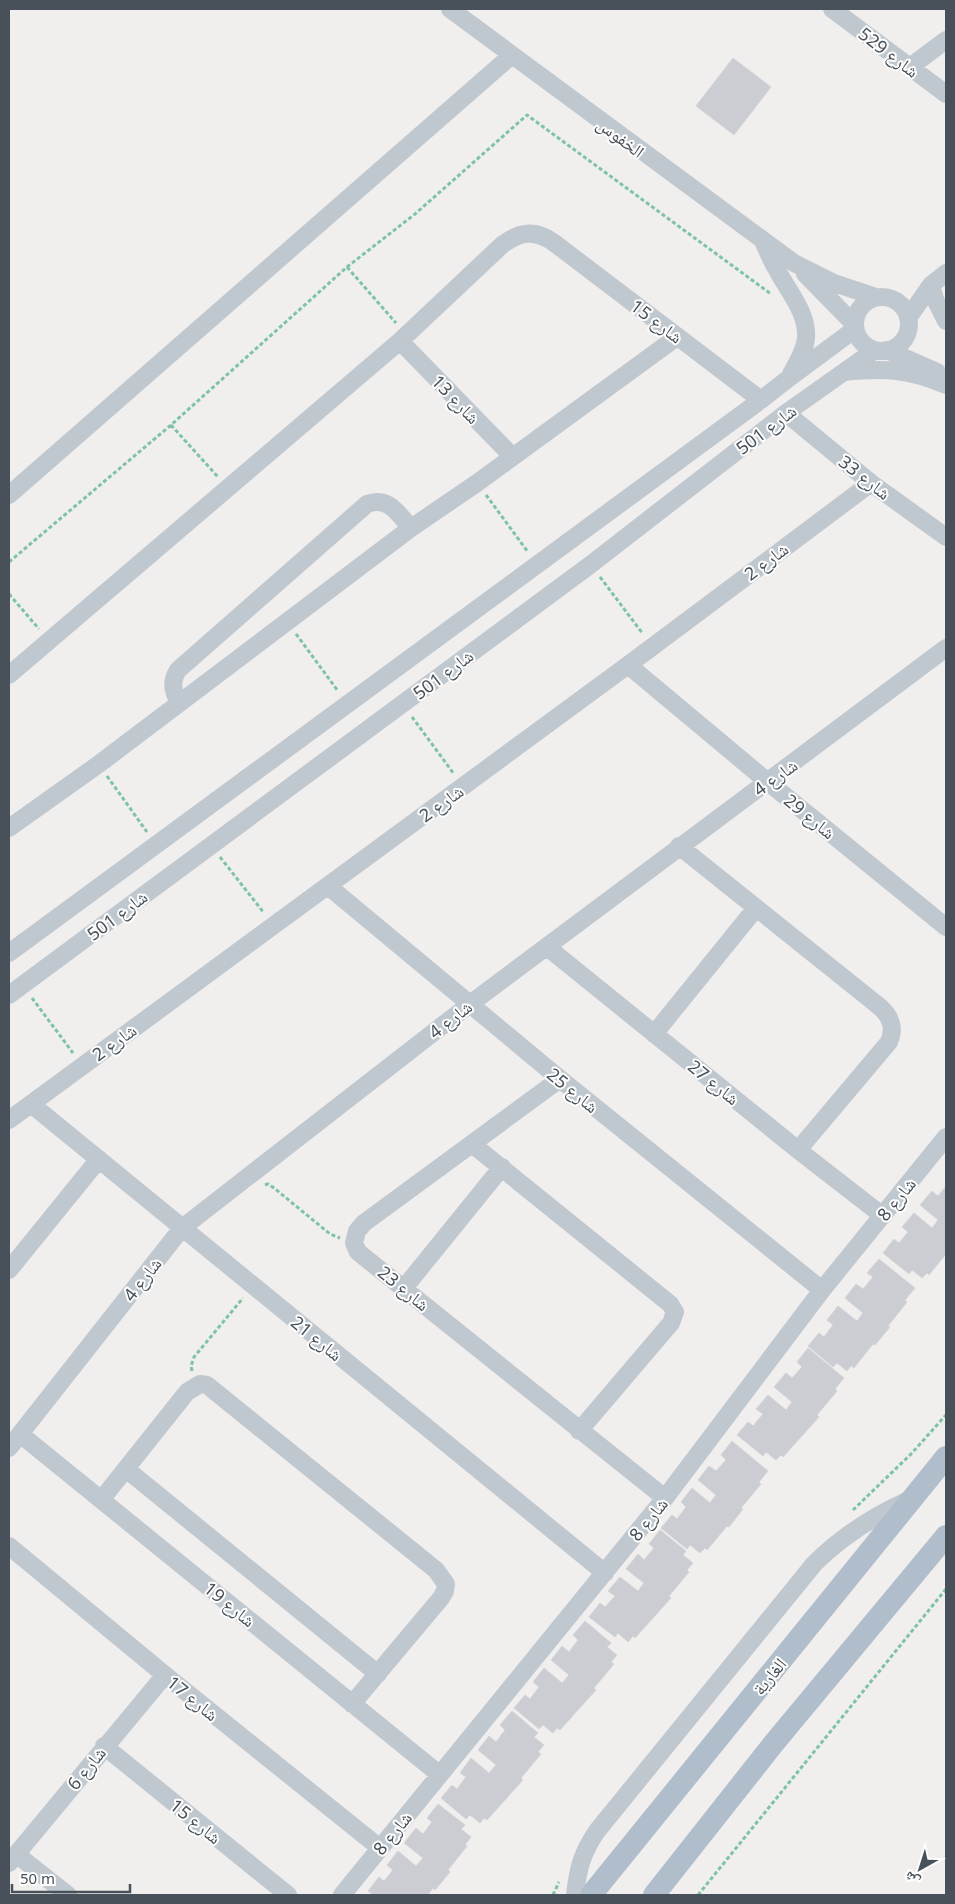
<svg xmlns="http://www.w3.org/2000/svg" width="955" height="1904" viewBox="0 0 955 1904" font-family="'Noto Sans','Noto Naskh Arabic',sans-serif">
	<style>
		.building { fill: #cccdd2; stroke: #d3d5d9 }
		.lines { fill: none; stroke-linecap: round; stroke-linejoin: round }
		.path { stroke: #7cc5a2; stroke-width: 3; stroke-dasharray: 4 2.5; stroke-linecap: butt }
		.minor { stroke: #c0c8cf; stroke-width: 18 }
		.major { stroke: #b0bdcb; stroke-width: 22 }
		.labels { text-anchor: middle; dominant-baseline: central; stroke-width: 4; stroke-linejoin: round; paint-order: stroke }
		.street-label { font-size: 18px; fill: #48515a; stroke: #fff }
	</style>
	<rect width="100%" height="100%" fill="#f1eeee"/>
	<path class="building" d="M733 58 771 87 734 135 696 106Z
		M946 1186V1254L929 1275 927 1273 922 1278 912 1270 909 1274 883 1253 894 1239 899 1243 908 1232 902 1227 914 1213 932 1228 938 1220 920 1205 932 1191 938 1196Z
		M879 1259 915 1288 905 1300 907 1302 888 1326 890 1327 875 1345 873 1344 854 1368 851 1366 847 1371 837 1363 833 1367 808 1346 819 1333 824 1337 833 1325 827 1320 838 1306 857 1321 863 1313 845 1298 856 1284 863 1289 873 1277 867 1273Z
		M808 1348 844 1378 835 1389 837 1391 817 1415 819 1417 783 1457 781 1455 776 1460 766 1452 763 1456 737 1435 748 1422 753 1426 763 1414 756 1409 768 1395 786 1410 792 1402 774 1387 786 1373 792 1378 802 1367 797 1362Z
		M732 1441 768 1471 759 1482 761 1484 741 1508 743 1509 729 1527 727 1526 707 1550 705 1548 700 1553 690 1545 687 1549 661 1528 672 1515 677 1519 686 1507 681 1502 692 1488 710 1503 716 1495 698 1480 709 1466 716 1471 726 1460 721 1455Z
		M660 1530 686 1551 683 1555 693 1563 687 1570 689 1572 669 1596 671 1598 635 1638 633 1636 628 1642 618 1633 615 1637 589 1617 600 1603 605 1607 615 1596 608 1591 620 1577 638 1591 644 1583 626 1569 638 1554 644 1560 654 1548 649 1544Z
		M585 1621 611 1643 607 1647 617 1655 611 1662 614 1664 594 1688 596 1690 560 1730 557 1728 553 1733 543 1725 539 1729 514 1708 525 1695 530 1699 539 1687 533 1682 544 1668 562 1683 569 1675 551 1660 562 1646 569 1652 578 1640 573 1635Z
		M512 1711 538 1733 534 1737 544 1745 538 1752 541 1754 521 1778 523 1780 487 1820 484 1818 480 1823 470 1815 466 1819 441 1798 452 1785 457 1789 466 1777 460 1773 471 1758 489 1773 496 1765 478 1750 489 1736 496 1742 505 1730 500 1725Z
		M438 1804 465 1825 461 1829 471 1837 465 1845 467 1846 448 1870 450 1872 435 1890 433 1888 428 1895H373L368 1891 379 1877 384 1881 393 1870 387 1865 398 1851 416 1866 423 1858 404 1843 416 1828 423 1834 432 1822 427 1818Z"/>
	<g class="lines">
		<path class="path" d="M347 267 396 323
			M171 425 218 477
			M486 495 528 552
			M9 562 171 425 347 267 415 214 527 115 771 294
			M600 577 643 634
			M9 594 39 629
			M296 634 338 691
			M412 717 454 774
			M107 776 147 832
			M220 857 264 913
			M32 998 73 1053
			M265 1185 268 1184 274 1188 330 1234 340 1238
			M192 1371 191 1366 194 1357 243 1298
			M853 1510 911 1454 946 1415
			M553 1895 559 1882
			M698 1895 946 1589"/>
		<path class="minor" d="M450 9 794 263 834 283 876 297
			M832 9 946 94
			M910 67 946 40
			M764 243C768 252 771 260 776 268 787 290 808 312 806 338 805 351 797 363 791 374
			M805 274 855 325
			M931 285 935 299 946 321
			M855 324a27 27 0 1 1 54 0a27 27 0 1 1-54 0Z
			M908 318 931 285 946 273
			M400 341 512 456
			M887 350 937 372
			M844 372C884 368 909 369 946 385
			M786 413 871 483 946 537
			M9 495 512 55
			M628 665 768 782 946 927
			M9 675 400 341 502 245C519 232 534 229 553 242L761 400
			M179 702C172 691 171 681 178 670L367 504C389 496 398 514 411 528
			M9 828 99 764 411 528 477 483 677 337
			M679 846 880 1007C891 1017 895 1028 889 1042L798 1150
			M328 886 560 1079 822 1290
			M547 947 798 1150 883 1216
			M9 953 761 400 789 378 855 329
			M9 995 590 565 786 413 875 350
			M654 1034 756 908
			M560 1079 364 1223 357 1231 354 1243 358 1252 665 1498
			M31 1104 605 1573
			M9 1120 628 665 871 483
			M472 1144 670 1304 675 1312 671 1323 579 1431
			M9 1270 99 1159
			M404 1288 502 1167
			M20 1434 439 1774
			M9 1448 182 1228 470 1004 946 648
			M126 1469 378 1674
			M101 1500 187 1392 200 1384 207 1385 436 1570 446 1584 445 1591 441 1598 352 1704
			M9 1546 165 1675 380 1848
			M104 1746 288 1895
			M16 1854 68 1895
			M9 1863 165 1675
			M342 1895 665 1498 822 1290 946 1137
			M575 1895C578 1868 582 1853 597 1831L814 1564C842 1536 875 1515 911 1499"/>
		<path class="major" d="M591 1895 946 1457
			M654 1895 774 1743 946 1536"/>
	</g>
	<g class="labels">
		<g class="street-label">
			<text transform="translate(889 52) rotate(37)">شارع 529</text>
			<text transform="translate(621 137) rotate(37)">الخفوس</text>
			<text transform="translate(657 321) rotate(37)">شارع 15</text>
			<text transform="translate(456 399) rotate(46)">شارع 13</text>
			<text transform="translate(766 429) rotate(-37)">شارع 501</text>
			<text transform="translate(865 477) rotate(38)">شارع 33</text>
			<text transform="translate(766 561) rotate(-37)">شارع 2</text>
			<text transform="translate(443 674) rotate(-37)">شارع 501</text>
			<text transform="translate(775 777) rotate(-36)">شارع 4</text>
			<text transform="translate(441 803) rotate(-36)">شارع 2</text>
			<text transform="translate(810 816) rotate(39)">شارع 29</text>
			<text transform="translate(117 915) rotate(-37)">شارع 501</text>
			<text transform="translate(450 1019) rotate(-38)">شارع 4</text>
			<text transform="translate(114 1042) rotate(-36)">شارع 2</text>
			<text transform="translate(714 1082) rotate(39)">شارع 27</text>
			<text transform="translate(573 1090) rotate(39)">شارع 25</text>
			<text transform="translate(896 1199) rotate(-51)">شارع 8</text>
			<text transform="translate(142 1279) rotate(-52)">شارع 4</text>
			<text transform="translate(404 1288) rotate(39)">شارع 23</text>
			<text transform="translate(317 1338) rotate(39)">شارع 21</text>
			<text transform="translate(648 1519) rotate(-51)">شارع 8</text>
			<text transform="translate(230 1604) rotate(39)">شارع 19</text>
			<text transform="translate(769 1676) rotate(-51)">الغارية</text>
			<text transform="translate(193 1698) rotate(39)">شارع 17</text>
			<text transform="translate(86 1768) rotate(-51)">شارع 6</text>
			<text transform="translate(196 1821) rotate(39)">شارع 15</text>
			<text transform="translate(392 1833) rotate(-51)">شارع 8</text>
		</g>
	</g>
	<rect width="955" height="1904" fill="none" stroke="#48515a" stroke-width="20"/>
	<g transform="translate(920 1869) rotate(219)" stroke="#ffffff" stroke-width="4" paint-order="stroke">
	<path d="M0-4L9 19L0 12L-9 19Z" fill="#48515a"/>
	<text y="-8" font-size="14" font-weight="bold" text-anchor="middle" fill="#48515a">ش</text>
	</g>
	<path d="M12 1884v8h118v-8" fill="none" stroke="#48515a" stroke-width="2.5"/>
	<text x="20" y="1884" font-size="15" fill="#48515a" stroke="#ffffff" stroke-width="4" paint-order="stroke">50 m</text>
</svg>
